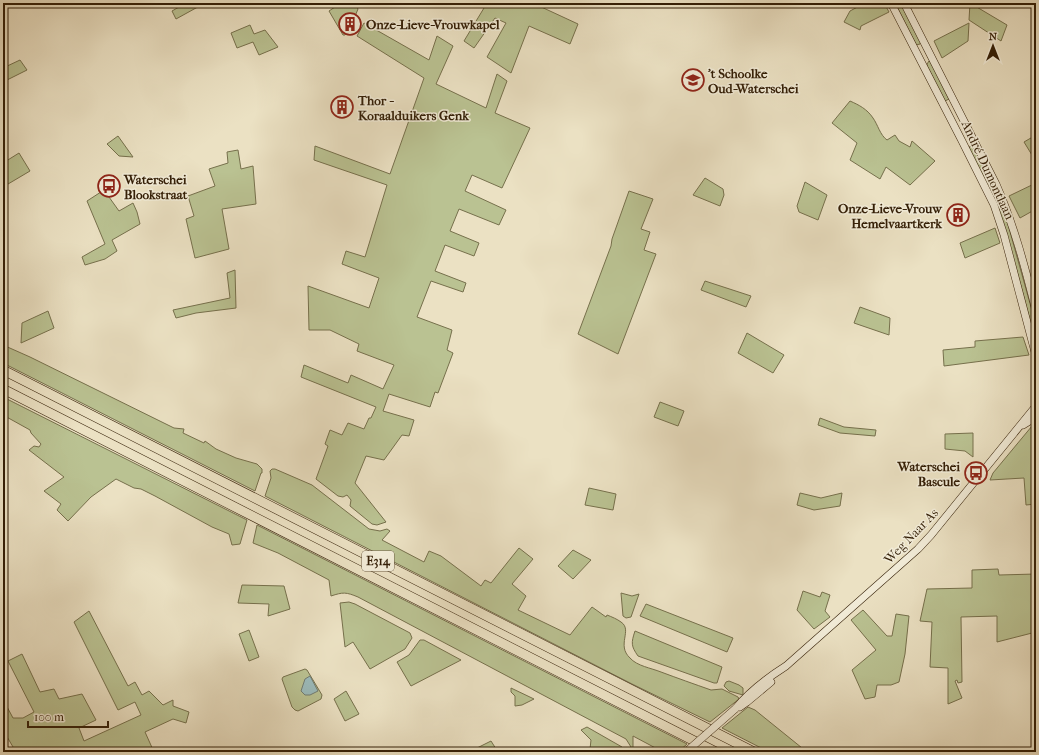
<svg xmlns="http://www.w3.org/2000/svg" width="1039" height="755" viewBox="0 0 1039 755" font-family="'IM FELL French Canon',serif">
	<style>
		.green { fill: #bac292; stroke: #76704c }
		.water { fill: #9bbbbc; stroke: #717c73 }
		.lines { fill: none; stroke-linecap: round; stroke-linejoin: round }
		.secondary-casing { stroke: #331e06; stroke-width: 8 }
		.motorway-casing { stroke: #331e06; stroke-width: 10 }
		.secondary { stroke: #f2ecd8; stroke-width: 7 }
		.motorway { stroke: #ebe1c3; stroke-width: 9 }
		.secondary-bridge-casing { stroke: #331e06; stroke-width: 8; stroke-linecap: butt }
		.secondary-bridge { stroke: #f2ecd8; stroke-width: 7 }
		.labels { text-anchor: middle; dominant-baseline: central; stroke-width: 3; stroke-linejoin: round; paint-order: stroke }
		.shield { fill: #f2ecd8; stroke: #6c5c45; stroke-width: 1 }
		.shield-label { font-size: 12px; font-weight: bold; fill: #331e06 }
		.poi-label { font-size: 13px; font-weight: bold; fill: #331e06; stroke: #f2ecd8; text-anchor: start }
		.street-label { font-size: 13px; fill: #331e06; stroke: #f2ecd8 }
	</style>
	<rect width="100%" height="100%" fill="#ebe1c3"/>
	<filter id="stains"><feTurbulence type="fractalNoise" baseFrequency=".005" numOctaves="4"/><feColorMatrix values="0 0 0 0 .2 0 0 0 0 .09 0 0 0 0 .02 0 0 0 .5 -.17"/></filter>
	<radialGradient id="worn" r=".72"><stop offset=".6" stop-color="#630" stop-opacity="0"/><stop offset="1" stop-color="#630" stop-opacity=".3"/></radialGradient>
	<path class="green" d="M186 3H205L176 19 172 11Z
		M341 3H355L358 9 349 31 345 35H343L329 11Z
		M487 3H538L537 5 578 24 570 44 529 26 511 73 487 57 506 23 495 18 474 48 464 41Z
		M865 3H884L889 12 861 26 860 30 844 22 850 11Z
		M895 3H901L921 42 920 44 916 45Z
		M970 3 1007 25 1001 41 969 20Z
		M364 23 429 60 437 36 453 46 436 84 486 108 497 74 507 81 495 113 530 128 502 188 472 175 465 191 506 210 499 225 459 209 450 231 479 243 474 256 445 245 435 271 466 283 463 292 431 281 417 317 452 330 447 350 453 353 438 393 435 392 430 407 389 394 383 411 414 420 409 436 402 435 384 460 366 456 355 483 386 522 377 525 372 524 350 506 351 500 347 495 343 497 338 496 316 479 328 446 325 444 330 430 342 435 348 423 364 429 369 418H371L376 407 301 377 304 365 348 383 351 375 383 389 394 365 357 351 359 344 330 330H309L308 286 369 308 379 278 342 264 346 251 365 257 387 185 314 160 315 146 390 174 424 78 357 36Z
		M969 23 968 41 942 58 934 41Z
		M250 25 254 34 265 30 278 47 259 55 253 42 237 48 231 33Z
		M20 60 27 70 3 82V68Z
		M929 61 931 62 949 99 945 101 927 66V64Z
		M850 101C859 105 867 109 873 118 878 125 880 135 887 140L895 135 899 141 910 147 912 141 935 161 910 185 886 167 880 179 850 160 857 143 832 123Z
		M1036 135V160H1035L1024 142Z
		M118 136 133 157 119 156 107 144Z
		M970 146H973L975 149 997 195 1007 221 1036 325V335L1031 324 1016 268 969 149Z
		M238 150 241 169 253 166 256 204 222 209 229 249 195 258 186 219 194 216 188 196 215 186 209 169 228 163 227 152Z
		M19 153 30 171 3 187V163Z
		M705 178 723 189 724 195 720 206 693 195Z
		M805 182 827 195 818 220 799 212 797 206Z
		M1036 183V209L1020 218 1009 196Z
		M104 190 119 211 133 203 137 212 140 224 112 240 117 251 105 259 85 265 82 257 105 244 87 201Z
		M629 191 653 199 641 229 650 232 644 250 656 254 618 354 578 334 611 246 612 239Z
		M995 228 1000 243 965 258 960 243Z
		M235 270 236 308 196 313 176 318 173 310 230 298 227 273Z
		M705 281 751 296 746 307 701 290Z
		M860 307 890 318 889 335 854 323Z
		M48 311 54 328 21 343 22 323Z
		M747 333 784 355 773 373 738 353Z
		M1023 337 1029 355 944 366 943 350 975 347V341Z
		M3 345 30 357 174 428 184 429 183 433 204 443 205 441 216 449 236 458 257 464 262 469V473H261L255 491 3 363Z
		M3 397 247 520 240 544 232 545 229 534 212 527 155 496 141 489 134 488 116 479 91 497 68 521 57 510 61 504 44 491 64 477 29 450 34 446 39 447 41 444 31 433 30 430 3 415Z
		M660 402 684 411 678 426 654 417Z
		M820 418 844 427 876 430 875 436 840 433 818 425Z
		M1036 425V504L1026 505 1024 478 990 480 993 473 1032 426Z
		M973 433V457L965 451 945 449V434Z
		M272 469H275L312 485 369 529 380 531 387 529 390 531 382 540 424 562 429 551 441 556 481 586 485 580 491 583 519 548 533 559 512 584 526 596 518 610 570 635 592 607 606 617 607 615C612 617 617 619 621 622 633 630 616 645 630 658 637 666 651 668 661 672 677 678 694 684 711 690L722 689 738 697 739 699 710 722 632 684 265 496 271 478 270 471Z
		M589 488 616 494 613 510 585 505Z
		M800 493 821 498 842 493 840 506 814 510 797 505Z
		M257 525 687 744 678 752H663L633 736V752L631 747 626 739 358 597C346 592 343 592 331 596L329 580 278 553 253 543Z
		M573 550 591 560 573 579 558 566Z
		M998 569 999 575 1036 574V632L997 642V616L961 617 962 682 958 683 957 680 955 681 962 698 948 704V668L930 667 932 622 920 621 927 589 972 588V570Z
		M242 585 284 586 290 609 268 616 269 604 238 603Z
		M803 591 820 597 822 592 830 595 825 611 830 617 814 629 797 610Z
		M621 593 632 596 639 594 631 617 626 618 623 616Z
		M349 602 355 604 410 633 412 638 405 649 370 669 353 642 345 647 340 603Z
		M646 604 733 638 727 652 640 616Z
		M863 610 887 636H892L896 614 909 616 905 654 899 682 891 685H877L875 697 865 699 852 670 876 650 851 620Z
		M89 611 128 686 135 682 142 695 149 691 163 705 173 700V706L189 712 186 723 173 719 145 732 154 752H16L3 730V704L5 703 13 718H23L34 712 8 661 22 654 40 692 54 689 59 699 82 694 96 720 79 728 84 741 141 715 135 702 118 710 74 622Z
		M249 630 259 657 249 661 239 634Z
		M635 631 722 667 717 683H714L638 656C631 646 631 643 635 631Z
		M420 640H424L461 660 411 686 397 662 409 655Z
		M305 669 307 670 322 695 321 699 298 711 295 710 292 707 282 679 283 677Z
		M729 681 739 685 743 688V695L729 691 724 686 726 682Z
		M511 688 534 699 522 705 515 706V696L511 692Z
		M346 691 359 714 345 721 334 699Z
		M748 707 755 710 807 752H769L722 728Z
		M587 727 622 747V748L590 749 591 740 581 730Z
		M491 741 498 752H469Z"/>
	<path class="water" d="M310 676 318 691 310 695H305L301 691 305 679Z"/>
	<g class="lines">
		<g class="secondary-casing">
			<path id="secondary" d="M891 3 962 141 994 205 1004 235 1036 356
				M904 3 996 184C1014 225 1025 267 1036 311
				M1023 425 1031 420H1036
				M740 707 747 702 771 682
				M735 709C749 692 767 678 786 666L918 549 931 535 1036 406"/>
		</g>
		<g class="motorway-casing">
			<path id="motorway" d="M3 370 754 752
				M3 389 716 752"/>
		</g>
		<use href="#secondary" class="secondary"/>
		<use href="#motorway" class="motorway"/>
		<g class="secondary-bridge-casing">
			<path id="secondary-bridge" d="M686 752 735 709"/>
		</g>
		<use href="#secondary-bridge" class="secondary-bridge"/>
	</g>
	<defs>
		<g id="building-ring" transform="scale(1.15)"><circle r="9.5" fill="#f2ecd8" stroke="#8f2418" stroke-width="1.5"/><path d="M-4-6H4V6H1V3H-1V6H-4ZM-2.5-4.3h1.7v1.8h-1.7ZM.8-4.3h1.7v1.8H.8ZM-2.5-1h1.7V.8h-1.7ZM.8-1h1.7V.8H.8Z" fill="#8f2418"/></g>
		<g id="school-ring" transform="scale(1.15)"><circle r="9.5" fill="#f2ecd8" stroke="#8f2418" stroke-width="1.5"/><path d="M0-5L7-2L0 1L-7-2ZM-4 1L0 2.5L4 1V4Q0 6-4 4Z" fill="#8f2418"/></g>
		<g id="bus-ring" transform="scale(1.15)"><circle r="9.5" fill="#f2ecd8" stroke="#8f2418" stroke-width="1.5"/><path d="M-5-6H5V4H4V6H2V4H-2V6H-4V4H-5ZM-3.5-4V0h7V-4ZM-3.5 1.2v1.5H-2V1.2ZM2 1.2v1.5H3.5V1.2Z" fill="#8f2418"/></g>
	</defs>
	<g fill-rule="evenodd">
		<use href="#building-ring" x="350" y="24"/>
		<use href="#school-ring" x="693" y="80"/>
		<use href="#building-ring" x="342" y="107"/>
		<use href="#bus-ring" x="109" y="186"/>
		<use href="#building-ring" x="958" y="215"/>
		<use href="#bus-ring" x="976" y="473"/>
	</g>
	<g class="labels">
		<rect class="shield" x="362" y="551" width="32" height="20" rx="3"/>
		<g class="shield-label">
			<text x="378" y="561">E314</text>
		</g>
		<g class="poi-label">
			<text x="366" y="24">Onze-Lieve-Vrouwkapel</text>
			<text x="708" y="73">'t Schoolke<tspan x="708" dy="15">Oud-Waterschei</tspan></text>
			<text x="358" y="100">Thor -<tspan x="358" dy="15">Koraalduikers Genk</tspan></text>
			<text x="124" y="179">Waterschei<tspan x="124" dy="15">Blookstraat</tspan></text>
			<text x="942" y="208" text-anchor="end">Onze-Lieve-Vrouw<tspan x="942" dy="15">Hemelvaartkerk</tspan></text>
			<text x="960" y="466" text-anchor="end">Waterschei<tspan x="960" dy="15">Bascule</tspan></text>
		</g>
		<g class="street-label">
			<text transform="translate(988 170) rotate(65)">André Dumontlaan</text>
			<text transform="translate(911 536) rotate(-46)">Weg Naar As</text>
		</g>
	</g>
	<rect width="1039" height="755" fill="none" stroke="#ebe1c3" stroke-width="16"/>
	<rect x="4" y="4" width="1031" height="747" fill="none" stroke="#331e06" stroke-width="2"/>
	<rect x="8" y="8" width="1023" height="739" fill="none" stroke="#331e06"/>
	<g transform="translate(993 46)" stroke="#f2ecd8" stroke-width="3" paint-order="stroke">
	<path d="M0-3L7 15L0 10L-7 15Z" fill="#331e06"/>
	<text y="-6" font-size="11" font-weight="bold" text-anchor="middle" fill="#331e06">N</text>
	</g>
	<path d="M28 721v6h80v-6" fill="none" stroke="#331e06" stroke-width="2"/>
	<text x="34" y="721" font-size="12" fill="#331e06" stroke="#f2ecd8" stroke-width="3" paint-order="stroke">100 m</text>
	<rect width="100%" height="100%" filter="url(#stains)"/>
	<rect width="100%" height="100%" fill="url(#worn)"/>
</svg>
